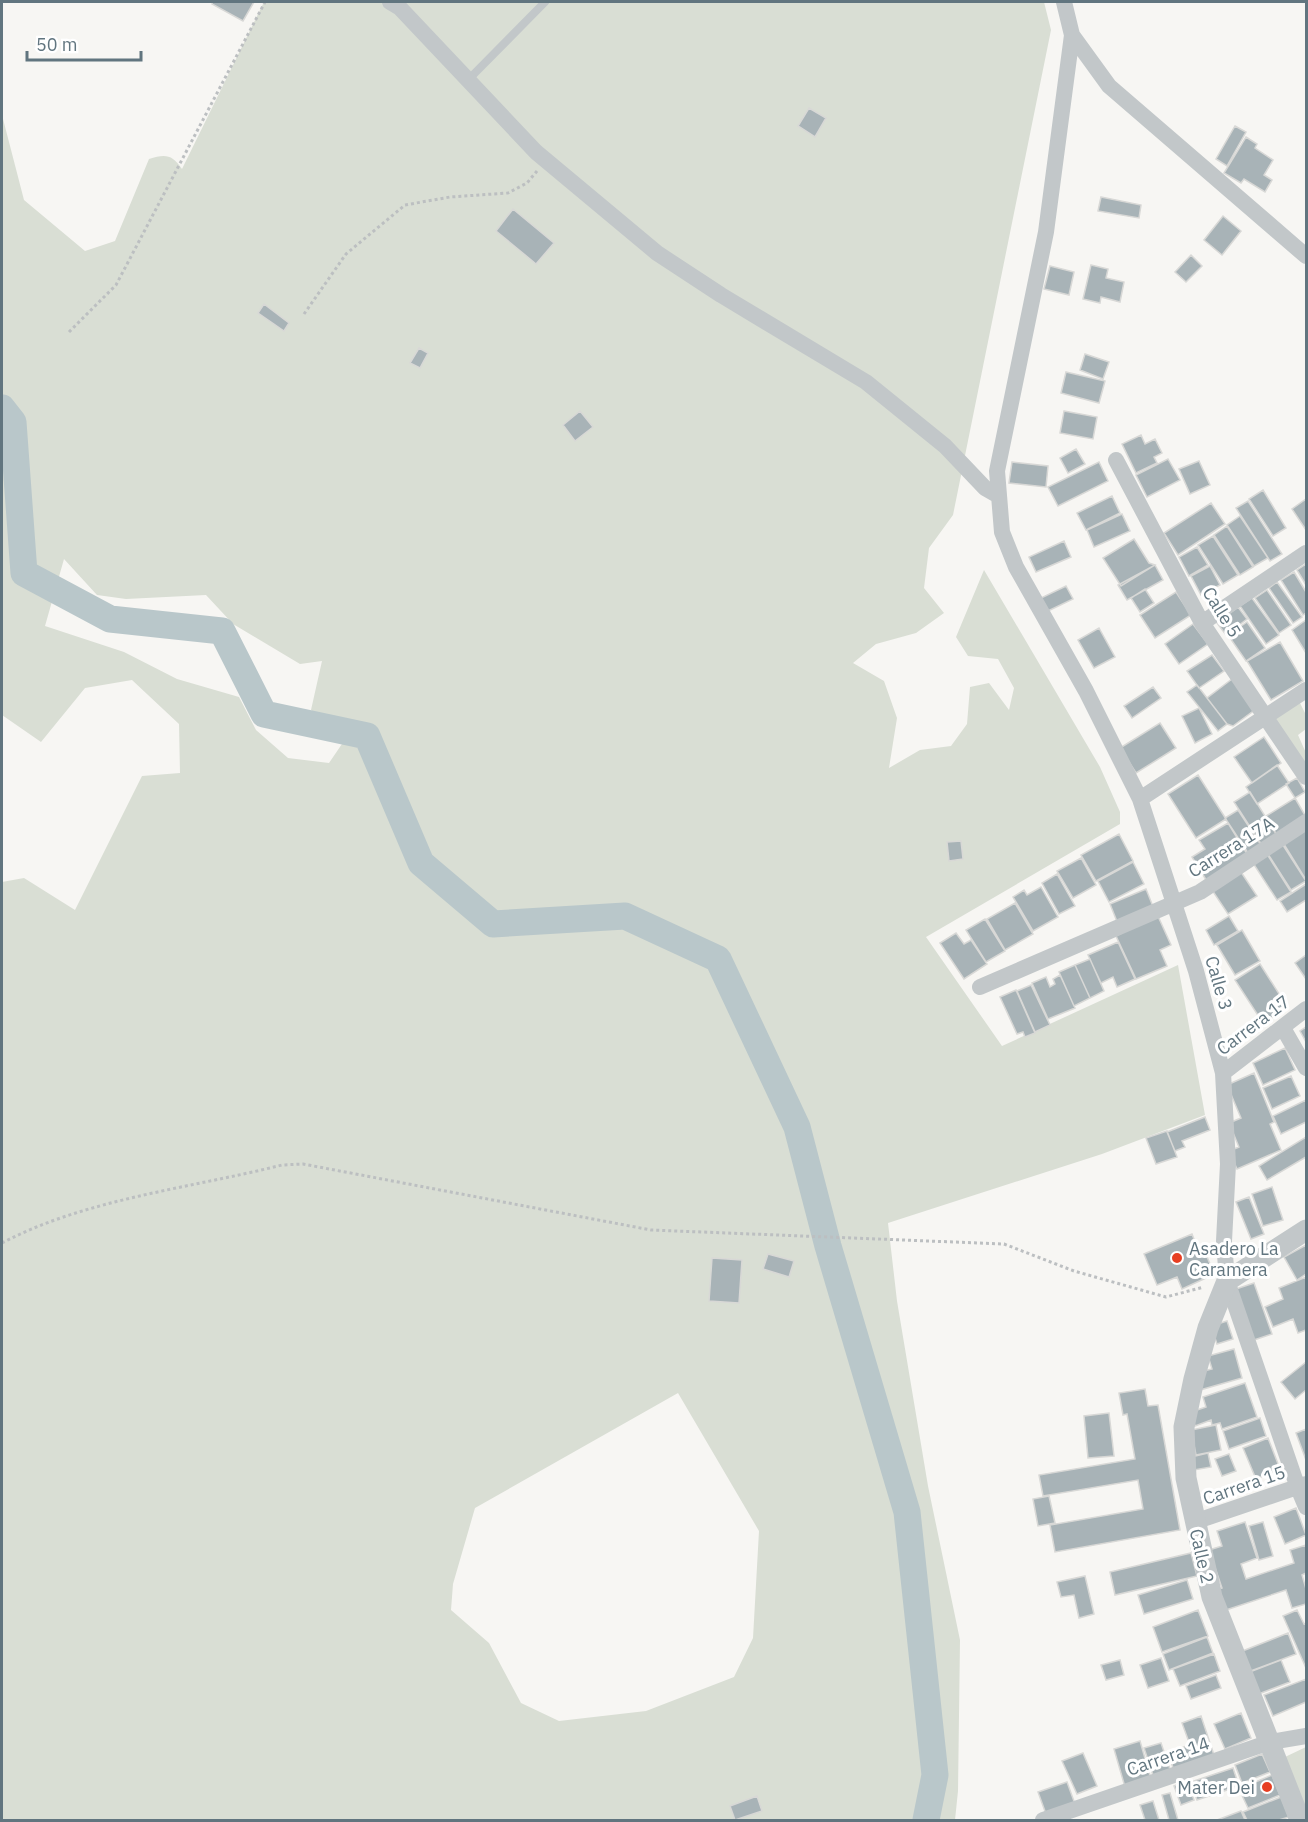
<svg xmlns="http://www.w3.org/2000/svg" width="1308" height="1822" viewBox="0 0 1308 1822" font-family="'IBM Plex Sans',sans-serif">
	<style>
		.green { fill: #d9ded4; fill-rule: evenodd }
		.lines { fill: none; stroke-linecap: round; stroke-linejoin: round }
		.river { stroke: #b9c7ca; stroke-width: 27 }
		.building { fill: #a8b3b7; stroke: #d8d8d6; stroke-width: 1.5 }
		.path { stroke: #bcbfc1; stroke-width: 3; stroke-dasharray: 3 3; stroke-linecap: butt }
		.service { stroke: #c2c7c9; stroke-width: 8 }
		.minor { stroke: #c2c7c9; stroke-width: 16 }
		.tertiary { stroke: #c2c7c9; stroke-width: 21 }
		.poi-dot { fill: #e73f23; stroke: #fff; stroke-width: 2 }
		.labels { text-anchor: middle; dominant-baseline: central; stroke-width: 6; stroke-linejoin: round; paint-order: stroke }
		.street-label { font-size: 18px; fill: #61757f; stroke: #fff }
		.poi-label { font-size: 18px; fill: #61757f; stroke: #fff; text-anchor: start }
	</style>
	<rect width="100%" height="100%" fill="#f7f6f3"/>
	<path class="green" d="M264 2H1044L1051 30 953 515 929 548 924 588 944 613 916 633 876 644 853 663 884 681 897 718 889 768 920 750 951 746 967 724 970 687 989 683 1009 710 1014 688 998 659 968 656 956 637 984 570 1100 767 1120 812V824L926 937 1002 1046 1178 965 1205 1115 1102 1154 888 1223 897 1301 928 1486 960 1640 958 1791 955 1820H2V882L24 878 75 910 142 776 180 773 179 724 132 680 85 688 41 742 2 715V115L24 200 85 251 115 241 149 159C165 154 172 154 182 169ZM64 559 97 595 126 599 206 595 233 624 300 664 322 661 311 710 344 741 329 763 288 758 256 730 239 697 177 679 124 652 45 626ZM712 1258 741 1260 739 1303 709 1301ZM678 1393 759 1531 753 1638 734 1677 646 1711 559 1721 521 1703 489 1643 451 1610 453 1584 475 1508Z
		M1299 701 1306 715V729L1298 735 1306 753V769L1273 717Z
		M1306 1747V1813L1285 1757Z"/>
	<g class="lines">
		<path class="river" d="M2 408 13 422 24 573 110 619 222 631 264 714 367 736 421 863 493 924 625 916 718 959 797 1127 828 1246 907 1512 935 1775 926 1820"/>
	</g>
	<path class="building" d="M213 2H254L243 21 212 4Z
		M809 108 826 118 815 137 798 126Z
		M1235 126 1246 132 1227 166 1216 159Z
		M1246 137 1257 144 1255 148 1273 160 1264 175 1272 180 1265 192 1244 179 1241 183 1224 173Z
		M1101 197 1141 205 1139 218 1098 211Z
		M513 209 554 243 536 264 496 231Z
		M1223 216 1241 231 1222 255 1204 240Z
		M1191 255 1202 266 1186 282 1175 272Z
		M1091 265 1108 269 1106 278 1124 282 1120 302 1101 297 1100 303 1083 299Z
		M1050 266 1074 272 1069 295 1044 289Z
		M264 304 289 323 284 331 258 313Z
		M419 348 428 353 420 368 410 363Z
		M1085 354 1109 362 1103 379 1080 370Z
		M1066 372 1105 381 1099 403 1061 393Z
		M580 411 593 427 575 441 563 425Z
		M1064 411 1097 417 1093 439 1060 433Z
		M1141 435 1145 444 1155 439 1162 453 1154 457 1157 463 1136 473 1122 444Z
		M1076 449 1085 464 1068 473 1060 458Z
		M1168 459 1180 480 1147 497 1136 475Z
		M1199 461 1210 485 1190 494 1179 469Z
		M1012 462 1048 466 1046 487 1009 483Z
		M1099 462 1108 481 1058 506 1048 487Z
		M1263 490 1286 528 1273 536 1249 499Z
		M1112 496 1120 513 1086 530 1077 513Z
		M1306 499V530L1292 509Z
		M1248 501 1282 554 1270 561 1236 508Z
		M1211 503 1225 524 1178 555 1164 533Z
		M1122 514 1130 531 1094 547 1087 530Z
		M1240 516 1268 558 1254 566 1227 525Z
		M1227 526 1253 567 1240 575 1214 535Z
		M1213 536 1238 575 1223 584 1198 545Z
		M1134 539 1149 563 1155 565 1121 586 1103 558Z
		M1064 541 1071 557 1036 572 1029 557Z
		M1197 547 1208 565 1189 576 1179 557Z
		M1306 564V585L1297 570Z
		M1155 565 1163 580 1127 600 1118 585Z
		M1210 566 1220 585 1201 595 1191 576Z
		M1294 572 1306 592V613L1303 615 1281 580Z
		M1277 582 1302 617 1293 623 1269 588Z
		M1066 586 1073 599 1048 611 1041 598Z
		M1145 589 1154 603 1140 612 1131 598Z
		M1267 590 1291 625 1279 633 1255 598Z
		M1176 592 1191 615 1155 638 1140 615Z
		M1252 598 1279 635 1266 644 1240 606Z
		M1238 607 1247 619 1226 635 1217 623Z
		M1306 620V653L1292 630Z
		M1247 622 1265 648 1246 661 1228 635Z
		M1193 624 1208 644 1179 664 1165 644Z
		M1099 628 1115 657 1094 668 1078 640Z
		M1280 642 1303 681 1271 700 1247 661Z
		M1212 655 1224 671 1199 688 1187 671Z
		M1232 679 1256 709 1233 726 1227 724 1207 698Z
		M1197 685 1227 724 1218 731 1187 692Z
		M1153 687 1161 698 1132 718 1124 706Z
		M1199 708 1212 734 1195 743 1182 716Z
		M1160 723 1176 748 1136 773 1120 748Z
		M1264 737 1281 763 1252 783 1234 757Z
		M1277 765 1289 783 1257 804 1246 787Z
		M1198 775 1226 819 1196 838 1168 794Z
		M1297 778 1305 792 1295 798 1286 784Z
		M1250 792 1278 837 1263 847 1234 802Z
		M1295 798 1306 817 1278 837 1266 816Z
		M1238 810 1263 848 1250 856 1225 818Z
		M1228 823 1249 857 1208 883 1192 857 1205 849 1199 840Z
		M1306 825V880L1282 841Z
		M1119 834 1133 861 1096 881 1081 855Z
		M961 841 963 859 949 861 947 842Z
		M1281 842 1306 881 1291 890 1266 851Z
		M1267 854 1291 892 1277 900 1253 863Z
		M1081 858 1096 885 1073 898 1057 871Z
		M1133 862 1144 884 1109 902 1098 881Z
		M1241 872 1257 896 1228 914 1212 890Z
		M1057 874 1075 906 1059 914 1042 883Z
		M1306 884V900L1287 912 1280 901Z
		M1041 887 1058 917 1033 931 1013 897 1024 890 1027 895Z
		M1146 889 1154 909 1118 924 1110 904Z
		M1015 903 1033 934 1005 950 987 919Z
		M1157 914 1171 945 1160 950 1167 966 1136 979 1116 936Z
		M1229 916 1238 931 1214 945 1206 930Z
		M985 919 1005 951 986 962 966 930Z
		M1242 930 1260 961 1235 975 1217 945Z
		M956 933 964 944 971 940 987 964 964 979 940 943Z
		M1118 942 1135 979 1117 987 1113 977 1101 983 1088 955Z
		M1306 955V979L1295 963Z
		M1090 959 1104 991 1090 998 1075 965Z
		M1260 964 1288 1008 1263 1023 1235 980Z
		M1075 965 1090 998 1074 1006 1059 972Z
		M1060 975 1075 1008 1048 1019 1032 983 1046 977 1050 987 1055 984 1053 979Z
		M1031 985 1050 1025 1035 1032 1017 991Z
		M1016 990 1035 1033 1025 1037 1023 1032 1017 1034 1000 997Z
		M1306 1027V1042L1300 1031Z
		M1285 1048 1295 1070 1263 1085 1253 1063Z
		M1254 1073 1274 1122 1270 1124 1281 1150 1237 1169 1229 1151 1239 1147 1229 1123 1241 1118 1227 1085Z
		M1291 1076 1300 1096 1272 1109 1263 1088Z
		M1306 1100V1122L1281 1134 1273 1116Z
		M1205 1117 1210 1130 1182 1141 1185 1147 1175 1151 1167 1132Z
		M1167 1131 1177 1157 1156 1164 1146 1138Z
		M1306 1137V1157L1267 1180 1259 1166Z
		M1272 1187 1283 1220 1263 1226 1252 1194Z
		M1249 1197 1264 1234 1251 1239 1236 1202Z
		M1192 1234 1197 1247 1202 1245 1210 1264 1204 1267 1208 1277 1182 1289 1177 1277 1157 1285 1144 1254Z
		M1306 1245V1274L1297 1280 1284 1257Z
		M768 1254 794 1261 789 1277 763 1269Z
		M712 1258 742 1260 739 1303 709 1301Z
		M1306 1277V1330L1298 1333 1293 1319 1273 1327 1265 1307 1283 1299 1279 1288Z
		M1254 1283 1272 1334 1254 1340 1236 1289Z
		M1227 1321 1233 1339 1217 1344 1211 1326Z
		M1234 1349 1242 1378 1200 1390 1195 1373 1212 1369 1208 1356Z
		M1306 1362V1390L1295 1399 1281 1382Z
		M1245 1383 1257 1417 1222 1429 1220 1423 1212 1425 1211 1420 1195 1426 1191 1412 1206 1407 1203 1397Z
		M1145 1389 1148 1406 1158 1405 1180 1530 1055 1552 1050 1525 1143 1509 1138 1480 1043 1496 1039 1475 1135 1459 1127 1414 1123 1415 1119 1393Z
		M1109 1413 1114 1456 1088 1458 1084 1416Z
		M1260 1418 1266 1436 1229 1449 1223 1431Z
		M1216 1425 1221 1450 1196 1455 1191 1430Z
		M1306 1429V1460L1296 1433Z
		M1268 1438 1280 1469 1256 1479 1243 1448Z
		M1208 1453 1211 1467 1194 1470 1191 1457Z
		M1229 1454 1236 1471 1222 1476 1215 1459Z
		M1049 1496 1055 1523 1038 1526 1033 1499Z
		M1296 1508 1306 1535 1285 1544 1274 1517Z
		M1245 1522 1257 1558 1241 1564 1246 1579 1294 1563 1290 1550 1306 1545V1573L1302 1575 1306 1589V1604L1292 1608 1286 1590 1223 1611 1216 1590 1222 1588 1209 1550 1222 1546 1217 1531Z
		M1263 1522 1273 1556 1259 1560 1249 1526Z
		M1191 1553 1197 1576 1115 1595 1110 1572Z
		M1085 1576 1094 1614 1079 1618 1074 1595 1061 1597 1057 1582Z
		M1187 1580 1193 1599 1144 1614 1138 1595Z
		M1198 1610 1208 1636 1162 1652 1153 1627Z
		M1297 1610 1304 1624 1306 1623V1668L1283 1616Z
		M1288 1633 1296 1654 1248 1672 1240 1652Z
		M1207 1637 1213 1653 1169 1670 1163 1654Z
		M1214 1654 1220 1671 1180 1686 1173 1669Z
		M1161 1658 1169 1681 1148 1688 1140 1665Z
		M1120 1660 1124 1675 1106 1680 1101 1665Z
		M1281 1660 1290 1682 1256 1695 1247 1673Z
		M1216 1675 1221 1688 1191 1699 1186 1686Z
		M1306 1679V1702L1273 1716 1264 1695Z
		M1241 1713 1251 1738 1225 1749 1214 1724Z
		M1201 1716 1215 1758 1174 1771 1168 1752 1190 1745 1182 1723Z
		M1140 1741 1151 1779 1125 1787 1114 1749Z
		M1161 1743 1171 1772 1154 1778 1144 1748Z
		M1083 1753 1097 1786 1077 1794 1062 1761Z
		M1262 1754 1270 1772 1242 1783 1235 1765Z
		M1233 1768 1239 1786 1197 1800 1191 1782Z
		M1272 1775 1280 1795 1248 1808 1239 1789Z
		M1187 1781 1194 1800 1181 1805 1174 1786Z
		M1067 1782 1075 1804 1046 1814 1038 1792Z
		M1170 1793 1178 1820H1169L1162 1795Z
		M757 1796 762 1811 735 1820 730 1806Z
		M1281 1797 1289 1817 1279 1820H1247L1243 1812Z
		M1153 1801 1159 1820H1145L1140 1805Z
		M1241 1811 1245 1820H1217Z"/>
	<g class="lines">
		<path class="path" d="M304 314 346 254 405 205 450 197 508 193 527 183 537 171
			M69 332 116 285 265 2
			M2 1243C85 1199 191 1188 282 1165L303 1164 651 1230 1004 1244 1074 1271 1166 1297 1204 1287"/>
		<path class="service" d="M468 80 545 2"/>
		<path class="minor" d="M390 2 400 8 536 152 657 253 721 295 866 382 945 446 985 488 999 496
			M1064 2 1072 35 1046 232 997 471 1002 532 1016 567 1086 691 1140 799 1196 971 1223 1073 1228 1164 1224 1241 1227 1281 1298 1488 1306 1507
			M1072 35 1109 86 1306 256
			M1116 460 1202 623 1306 777
			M1202 623 1306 553
			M1140 799 1306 690
			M980 987 1200 892 1306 822
			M1283 1028 1306 1068
			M1223 1073 1306 1009
			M1194 1522 1306 1484
			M1043 1820 1270 1742 1306 1736"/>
		<path class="tertiary" d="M1300 1820 1212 1597 1186 1478 1184 1427 1194 1379 1208 1328 1227 1281 1306 1230"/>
	</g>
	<g class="poi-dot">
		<circle cx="1177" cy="1258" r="6"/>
		<circle cx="1267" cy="1787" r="6"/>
	</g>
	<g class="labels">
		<g class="street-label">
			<text transform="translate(1222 612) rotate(58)">Calle 5</text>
			<text transform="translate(1231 847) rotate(-32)">Carrera 17A</text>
			<text transform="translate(1219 983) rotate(74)">Calle 3</text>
			<text transform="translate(1253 1025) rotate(-37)">Carrera 17</text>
			<text transform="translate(1244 1485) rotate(-19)">Carrera 15</text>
			<text transform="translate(1202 1556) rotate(77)">Calle 2</text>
			<text transform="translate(1168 1756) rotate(-19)">Carrera 14</text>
		</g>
		<g class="poi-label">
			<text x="1189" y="1248">Asadero La<tspan x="1189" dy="21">Caramera</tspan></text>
			<text x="1255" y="1787" text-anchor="end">Mater Dei</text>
		</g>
	</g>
	<rect width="1308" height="1822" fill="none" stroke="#61757f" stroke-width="6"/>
	<path d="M27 51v9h114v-9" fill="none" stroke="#61757f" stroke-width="3"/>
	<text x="36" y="51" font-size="18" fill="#61757f" stroke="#ffffff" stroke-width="4.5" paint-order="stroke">50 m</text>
</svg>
